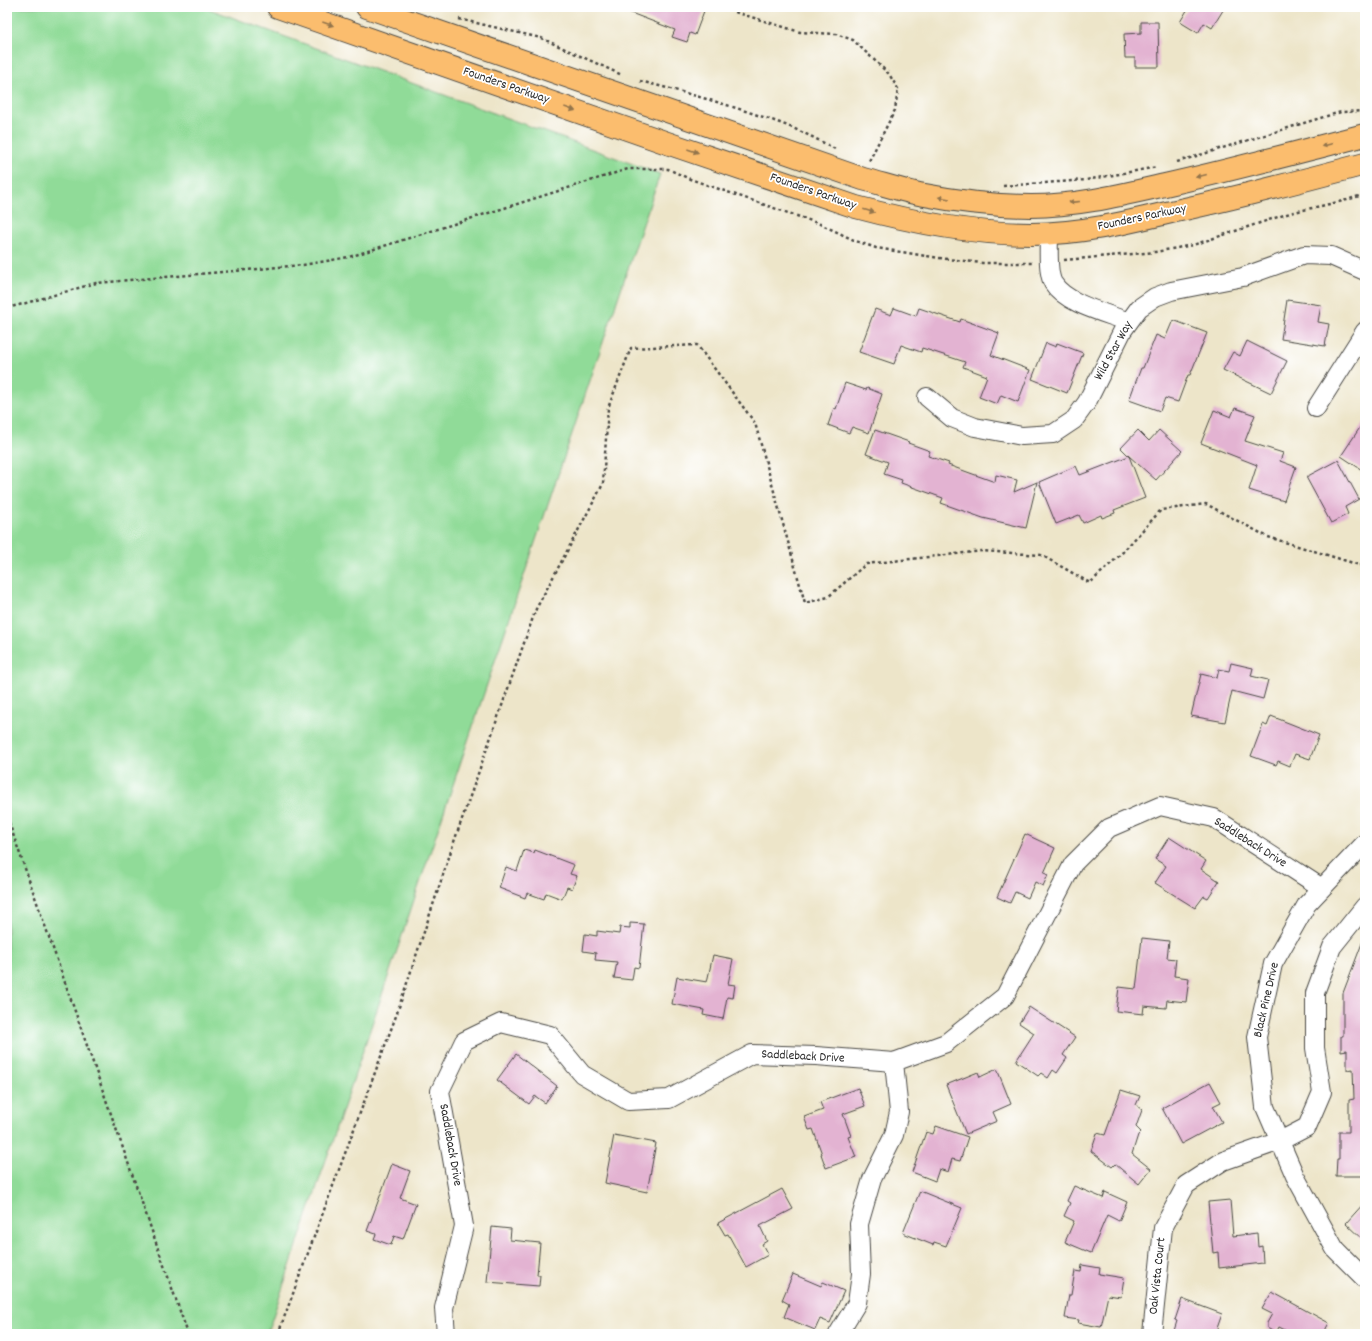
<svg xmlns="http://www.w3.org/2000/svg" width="1372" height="1341" viewBox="0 0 1372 1341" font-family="Dekko,sans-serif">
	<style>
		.green { fill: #90db98; stroke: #5e8362 }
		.building { fill: #e3b3d2 }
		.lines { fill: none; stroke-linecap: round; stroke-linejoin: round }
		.minor-casing { stroke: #484743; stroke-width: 20 }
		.highway-casing { stroke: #484743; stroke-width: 24 }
		.path { stroke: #484743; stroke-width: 2.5; stroke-dasharray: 3 3; stroke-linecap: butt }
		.minor { stroke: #fff; stroke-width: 18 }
		.highway { stroke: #fbbd6e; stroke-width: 22 }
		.oneway { fill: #93744c }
		.labels { text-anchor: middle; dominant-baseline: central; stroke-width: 3.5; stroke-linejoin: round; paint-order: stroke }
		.street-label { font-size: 13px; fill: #2b2b2b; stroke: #fff }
	</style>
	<rect width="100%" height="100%" fill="#fff"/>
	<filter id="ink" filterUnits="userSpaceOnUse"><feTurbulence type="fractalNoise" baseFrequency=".025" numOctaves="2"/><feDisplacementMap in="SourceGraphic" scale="8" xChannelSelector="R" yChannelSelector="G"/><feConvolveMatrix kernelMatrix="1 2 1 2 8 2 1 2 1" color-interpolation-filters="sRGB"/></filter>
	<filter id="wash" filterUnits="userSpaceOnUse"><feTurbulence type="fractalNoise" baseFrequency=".012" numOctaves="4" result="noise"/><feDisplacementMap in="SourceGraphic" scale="16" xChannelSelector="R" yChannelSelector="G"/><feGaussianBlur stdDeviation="0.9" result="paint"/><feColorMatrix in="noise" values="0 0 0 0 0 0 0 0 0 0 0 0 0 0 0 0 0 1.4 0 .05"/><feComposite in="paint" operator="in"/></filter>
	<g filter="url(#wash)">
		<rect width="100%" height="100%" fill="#ede5c9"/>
		<path class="green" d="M7 7H204L660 174 267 1334H7Z"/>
		<g id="blocks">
			<path class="building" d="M618 7H693L704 11 695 35 690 33 687 42 672 37 675 30 618 8Z
				M1189 7H1225L1212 28 1204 23 1198 33 1180 22Z
				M1141 22H1158L1159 67H1135V58H1125L1124 34 1141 33Z
				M1287 300 1321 305 1318 322 1329 324 1325 346 1281 339Z
				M894 308 916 316 919 308 960 322 961 319 999 333 991 355 1030 370 1018 402 1001 395 997 404 979 397 987 376 963 367 965 362 922 348 921 352 901 345 894 364 859 352 875 309 891 315Z
				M1173 320 1207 333 1190 375H1188L1178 402 1165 398 1160 411 1129 400 1141 368H1143L1156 335 1165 339Z
				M1247 341 1287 361 1271 393 1223 370 1233 352 1240 356Z
				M1046 343 1056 347 1057 343 1083 353 1067 393 1032 379Z
				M845 383 866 390 867 388 882 394 869 433 852 427 849 433 828 425 834 408 836 409Z
				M1235 408 1255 415 1245 441 1283 453 1280 461 1296 467 1284 501 1249 490 1257 465 1201 443 1214 410 1231 417Z
				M1365 420V472L1341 456Z
				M875 430 909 442 908 443 930 451 928 456 949 463 948 465 970 473 995 482 996 475 1017 480 1014 492 1037 482 1026 528 983 518 941 503 943 498 901 483 902 480 884 474 888 462 866 454Z
				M1138 430 1149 441 1159 430 1182 451 1156 480 1129 456 1145 498 1114 510 1115 513 1102 518 1101 515 1083 523 1079 515 1056 524 1039 482 1076 466 1080 475 1129 456 1121 448Z
				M1338 460 1359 499 1345 507 1348 514 1331 523 1306 477Z
				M1231 663 1253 668 1251 676 1268 680 1263 699 1232 691 1225 722 1191 716 1201 674 1217 678 1219 669 1229 671Z
				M1271 716 1319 735 1310 759 1295 754 1290 766 1278 761 1276 765 1251 756 1263 724 1267 726Z
				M1025 834 1055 848 1044 873 1048 875 1043 886 1035 882 1028 898 1015 892 1010 903 997 897Z
				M1169 837 1206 861 1201 869 1219 881 1208 898 1204 896 1195 908 1155 883 1166 866 1155 859Z
				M524 850 534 853 535 850 574 865 570 874 577 876 572 889 567 887 562 899 546 893 544 899 527 893 525 898 499 888 506 867 517 871Z
				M630 923 644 924 639 968 634 967 632 980 614 978 617 962 595 960 596 953 583 951 585 934 597 936V931L619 934 620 927 630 928Z
				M1142 938 1169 941 1167 958 1176 959 1174 976 1189 978 1186 1002 1167 1000 1166 1008 1144 1006 1143 1014 1116 1011 1119 987 1136 989Z
				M1364 938H1365V1176H1336L1337 1159H1339V1132H1349V1100L1354 1099 1353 1069 1347 1070V1050L1341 1051V1036H1343V993Z
				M713 955 733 959 728 984 735 985 733 998 727 997 723 1019 703 1015 704 1010 672 1004 677 977 707 982Z
				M1029 1007 1075 1037 1063 1055 1067 1058 1057 1073 1053 1070 1048 1078 1041 1073 1038 1076 1016 1061 1034 1033 1019 1023Z
				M516 1054 557 1086 545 1103 535 1096 529 1104 497 1080Z
				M997 1069 1011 1104 993 1112 997 1121 966 1134 946 1085 978 1072 980 1077Z
				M1210 1082 1221 1102 1213 1106 1222 1122 1181 1144 1162 1108Z
				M858 1088 865 1106 843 1114 851 1136 848 1137 856 1157 826 1168 821 1154H822L813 1129 809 1130 804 1117 823 1110 820 1102Z
				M1121 1090 1140 1096 1136 1105 1142 1110 1136 1127 1141 1132 1138 1135 1132 1154 1151 1169 1139 1184 1115 1164 1112 1167 1091 1151 1097 1133 1105 1135Z
				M936 1126 968 1137 960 1161 952 1159 948 1172 939 1169 935 1181 912 1172 926 1132 933 1134Z
				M614 1135 656 1143 647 1192 605 1183Z
				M392 1164 410 1171 400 1198 416 1204 403 1239 394 1236 391 1245 374 1239 376 1234 367 1231Z
				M1074 1186 1103 1198 1105 1192 1127 1202 1119 1221 1107 1215 1091 1253 1065 1242 1074 1221 1064 1216 1070 1203 1067 1201Z
				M782 1189 793 1209 760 1226 767 1241 762 1244 768 1255 746 1267 728 1234 725 1235 718 1223Z
				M920 1191 962 1208 946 1246 934 1242 933 1245 903 1233Z
				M1230 1200 1233 1236 1257 1233 1258 1247 1262 1246 1263 1263 1219 1268 1218 1252 1213 1253 1208 1202Z
				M1365 1202V1241L1346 1223Z
				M492 1227 511 1229 510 1240 540 1243 537 1275H540L539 1286 487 1282Z
				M1082 1265 1100 1268 1099 1274 1124 1278 1121 1297 1108 1295 1101 1327 1078 1323 1079 1320 1065 1318 1069 1295H1071L1075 1271 1081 1272Z
				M793 1274 821 1286 823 1282 844 1291 830 1323 820 1319 815 1330 784 1317 789 1304 782 1300Z
				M1272 1292 1329 1323 1323 1334H1293L1279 1327 1276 1333 1267 1328V1323L1272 1314 1262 1309Z
				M1182 1299 1222 1314 1215 1334H1173L1177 1321 1175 1320Z"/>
		</g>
	</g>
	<g filter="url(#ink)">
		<use href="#blocks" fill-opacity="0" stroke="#484743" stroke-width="1"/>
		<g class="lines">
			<g class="minor-casing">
				<path id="minor" d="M1049 233C1049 246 1047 272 1053 283 1066 304 1106 313 1129 322
					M927 397 952 418 975 427 1022 436 1053 434 1074 420 1087 402 1123 330 1139 308 1155 297 1171 291 1243 277 1304 255 1331 256 1365 271
					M1316 408 1365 331
					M1365 843 1307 904 1273 964 1257 1037 1265 1107 1295 1176 1335 1249 1365 1279
					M446 1334 444 1308 464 1226 440 1091 464 1041 501 1023 550 1035 582 1074 628 1101 669 1099 752 1054 816 1056 894 1062 946 1043 1005 996 1073 864 1109 828 1160 806 1214 818 1322 888
					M838 1334 857 1303 861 1274 859 1224 872 1179 894 1135 899 1112 894 1062
					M1152 1334 1163 1228 1186 1185 1223 1161 1280 1141 1307 1127 1322 1092 1315 1048V993L1332 947 1365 906"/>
			</g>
			<g class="highway-casing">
				<path id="highway" d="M278 7 670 144 856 207C912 222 973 234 1031 234 1079 234 1125 223 1171 212 1236 198 1301 181 1365 164
					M367 7 863 179C882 184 900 190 919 194 955 201 994 206 1031 206 1076 206 1121 195 1165 185 1232 170 1298 152 1365 135"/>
			</g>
			<path class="path" d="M732 7 735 12 800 32 836 34 853 40 889 74 898 89 895 110 868 163
				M459 19 541 38 622 75
				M640 81C687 93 734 106 780 123 799 130 817 139 835 149
				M1177 162 1327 116 1341 112 1365 111
				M1003 186 1086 180 1157 167
				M1064 260 1155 252 1193 245 1290 213 1347 200 1365 194
				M7 308 19 305 96 283 303 265 349 257 628 169H668L690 179 820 224 856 241 876 248 939 258 982 263H1033
				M7 817 188 1334
				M278 1334 396 1016 455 839 536 609 603 484 608 408 631 348 697 345 755 423 805 603 828 597 866 564 982 551 1041 555 1090 583 1120 555 1161 510 1206 504 1268 537 1363 566 1365 576"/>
			<use href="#minor" class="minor"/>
			<use href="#highway" class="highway"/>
		</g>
		<defs><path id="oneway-solid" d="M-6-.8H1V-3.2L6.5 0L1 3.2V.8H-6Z"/></defs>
		<g class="oneway">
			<use href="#oneway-solid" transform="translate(328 24) rotate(19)"/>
			<use href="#oneway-solid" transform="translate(570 109) rotate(19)"/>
			<use href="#oneway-solid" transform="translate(1327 145) rotate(166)"/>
			<use href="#oneway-solid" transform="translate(693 151) rotate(19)"/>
			<use href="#oneway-solid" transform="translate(1201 176) rotate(166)"/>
			<use href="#oneway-solid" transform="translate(944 198) rotate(-171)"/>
			<use href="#oneway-solid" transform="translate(1074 202) rotate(175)"/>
			<use href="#oneway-solid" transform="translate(869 211) rotate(16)"/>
		</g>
	</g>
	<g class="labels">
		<g class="street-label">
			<text transform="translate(506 86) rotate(19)">Founders Parkway</text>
			<text transform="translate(813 192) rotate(19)">Founders Parkway</text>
			<text transform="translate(1142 218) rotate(-12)">Founders Parkway</text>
			<text transform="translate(1114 351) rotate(-61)">Wild Star Way</text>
			<text transform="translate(1250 843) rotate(32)">Saddleback Drive</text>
			<text transform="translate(1267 1000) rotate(-77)">Black Pine Drive</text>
			<text transform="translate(803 1057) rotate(3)">Saddleback Drive</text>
			<text transform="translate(450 1145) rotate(80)">Saddleback Drive</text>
			<text transform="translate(1158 1276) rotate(-84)">Oak Vista Court</text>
		</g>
	</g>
	<rect width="1372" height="1341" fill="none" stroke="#fff" stroke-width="24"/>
</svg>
